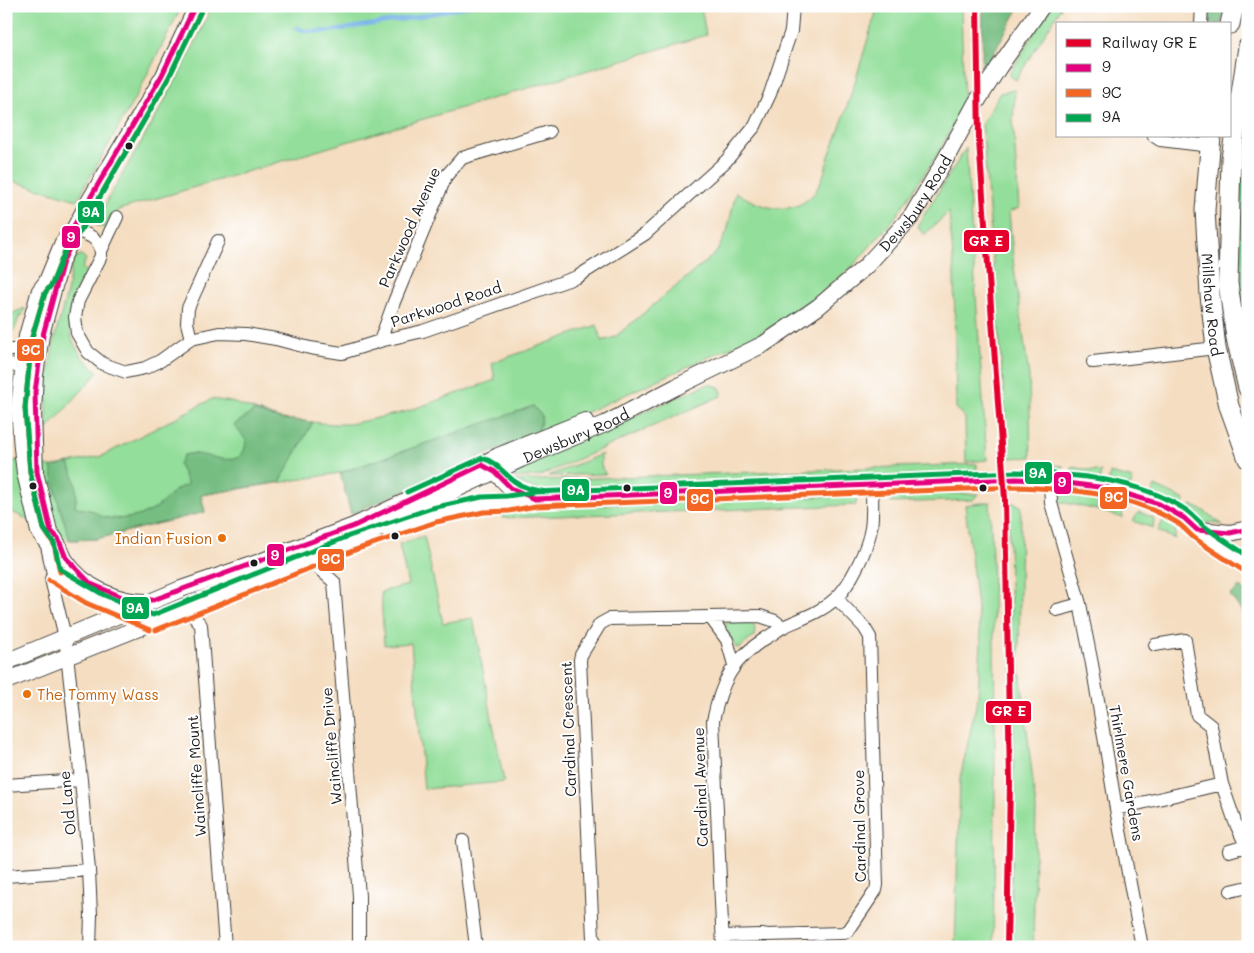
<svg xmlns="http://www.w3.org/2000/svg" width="1254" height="953" viewBox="0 0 1254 953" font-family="Mali,sans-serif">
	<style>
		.green { fill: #93de9a; stroke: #587d5b }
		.forest { fill: #76bd82; stroke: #496c4f }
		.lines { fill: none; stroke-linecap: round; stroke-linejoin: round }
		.stream { stroke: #75b2e8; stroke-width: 4 }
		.minor-casing { stroke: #3c3935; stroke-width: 14 }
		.major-casing { stroke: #3c3935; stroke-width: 18 }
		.highway-casing { stroke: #3c3935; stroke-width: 21 }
		.minor { stroke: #fff; stroke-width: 12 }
		.major { stroke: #fff; stroke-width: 16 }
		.highway { stroke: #fff; stroke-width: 19 }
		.bus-1-casing { stroke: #fff; stroke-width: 9 }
		.bus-2-casing { stroke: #fff; stroke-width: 9 }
		.bus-3-casing { stroke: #fff; stroke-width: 9 }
		.bus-1 { stroke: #e5007d; stroke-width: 5 }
		.bus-2 { stroke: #f26522; stroke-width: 5 }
		.bus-3 { stroke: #00a651; stroke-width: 5 }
		.rail-1-casing { stroke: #fff; stroke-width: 10 }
		.rail-1 { stroke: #e4002b; stroke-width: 6 }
		.bus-dot { fill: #1c1c1c; stroke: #fff; stroke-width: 2 }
		.food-dot { fill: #e8710a; stroke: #fff; stroke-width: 2 }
		.labels { text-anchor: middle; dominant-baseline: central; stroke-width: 4; stroke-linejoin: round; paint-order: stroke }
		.street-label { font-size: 15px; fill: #1c1c1c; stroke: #fff }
		.food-label { font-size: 15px; fill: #c56008; stroke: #fff; text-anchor: end }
		.line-badge { stroke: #fff; stroke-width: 2 }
		.badge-label { font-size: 14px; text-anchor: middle; font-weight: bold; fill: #fff }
	</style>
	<rect width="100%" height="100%" fill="#fff"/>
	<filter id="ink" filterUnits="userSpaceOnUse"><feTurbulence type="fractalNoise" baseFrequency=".02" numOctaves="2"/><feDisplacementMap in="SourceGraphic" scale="10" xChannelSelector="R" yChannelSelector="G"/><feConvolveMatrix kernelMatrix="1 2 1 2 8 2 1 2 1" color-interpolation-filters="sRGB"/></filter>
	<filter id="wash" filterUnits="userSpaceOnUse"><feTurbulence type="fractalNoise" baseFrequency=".0096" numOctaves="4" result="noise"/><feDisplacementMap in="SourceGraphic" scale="20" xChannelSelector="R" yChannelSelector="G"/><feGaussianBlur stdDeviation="1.12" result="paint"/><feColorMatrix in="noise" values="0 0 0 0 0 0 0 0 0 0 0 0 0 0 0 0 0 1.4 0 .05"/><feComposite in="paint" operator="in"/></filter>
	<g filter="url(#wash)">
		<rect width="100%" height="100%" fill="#f4ddc0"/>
		<path class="green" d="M6 6H182L139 91 77 200 6 179Z
			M212 6H701L706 35 118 210 110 224 105 228 97 226 96 220C136 149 180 81 212 6Z
			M878 6H961L964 106 935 158 894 219 852 267 814 299 758 335 538 434 533 407 340 473 201 495 205 512 96 539 70 540 12 512 6 513V459L51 467 102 456 212 399 231 402 281 419 331 424H350L405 412 495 380 492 363 597 325 602 341 615 337 716 253 727 232 736 192C756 205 784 217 807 200 811 197 817 190 819 185 824 177 826 166 829 156 849 108 862 56 878 6Z
			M1050 6H1062L1016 80 1009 75Z
			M1015 90 1013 121 1019 208 1009 212 1014 268 1029 377 1031 457 1009 458 982 123 1000 93Z
			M966 148 987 460 966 462 965 418 956 408 954 269 949 212 924 235 917 226Z
			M81 255 86 259 82 268 86 271C73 296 61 322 77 349 82 358 91 365 98 372L47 430V387L50 364 54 340 67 293 72 263 77 256Z
			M25 308 22 316H19C17 325 15 332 6 336V316Z
			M708 384 719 387 722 392 721 396 540 476 514 478V471L517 467Z
			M602 454C600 462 600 467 606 474L548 476Z
			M977 464V473L540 492 513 481Z
			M1039 464 1063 466 1064 476C1054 475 1042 475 1039 464Z
			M1072 467 1101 472 1099 482 1071 477Z
			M1110 473 1133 479 1129 490 1108 484Z
			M1155 486 1185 500 1181 511 1151 496Z
			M1072 491 1119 500 1123 518 1097 510 1057 501 1064 494Z
			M933 493 978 494 973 500 891 503 893 494Z
			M857 495 856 505 503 518V509Z
			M1008 501 1021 506 1019 660 1036 809 1033 947H1010L1014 748Z
			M990 502C996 651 996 798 993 947H955L960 779 978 696 981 642 965 505Z
			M1191 505 1204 511 1223 525 1210 522 1201 525 1187 514Z
			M1139 512 1154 518 1153 528 1133 521Z
			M1165 517 1176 524 1175 539 1158 531Z
			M424 536 443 623 473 618 504 782 424 789 411 643 384 645 381 592 408 585 399 544Z
			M728 622C741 622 759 616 754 636L740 648H736L726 629 725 626Z"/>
		<path class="forest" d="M983 6H1020L982 73Z
			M1210 6H1226L1221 24H1209Z
			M1248 85V341C1236 284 1233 227 1236 169 1238 141 1244 113 1248 85Z
			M533 406 542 416 538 434 470 461 351 514 340 473Z
			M254 411 281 419 313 422 280 482 201 495 205 512 96 539 70 540 59 506 51 467 69 463C75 480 79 488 75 506 81 509 87 509 94 511 97 513 100 516 104 517 119 521 145 517 157 507 168 499 174 487 188 485L179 464 184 455C188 454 192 453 196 454 215 456 245 471 246 440L234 425Z
			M1240 587 1248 595V620L1230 595Z"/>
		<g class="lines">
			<path class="stream" d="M297 28C316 36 341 29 361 26 397 21 433 14 468 6"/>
		</g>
	</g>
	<g filter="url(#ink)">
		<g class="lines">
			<g class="minor-casing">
				<path id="minor" d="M1201 24 1202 6
					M1154 136 1160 140 1211 146
					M72 229C87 234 102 238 101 256L78 301 75 317 77 333 88 352 103 364 126 372 145 368 160 361 191 339 219 333 246 334 276 339 310 348 342 353 380 341 423 331 577 277 645 234 726 161 755 126 770 94 791 31 793 6
					M101 251 117 217
					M191 339 187 323 188 308 218 241
					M380 341 394 302 446 176 462 158 549 132
					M6 350H23L30 354
					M1093 362 1216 348
					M6 364 21 367 27 365
					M1050 481 1051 503 1080 604 1092 664 1116 809 1142 947
					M51 531C59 539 61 548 66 558 84 586 118 601 150 600
					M47 546 51 531 37 472 35 412 37 375 43 335 63 261 70 247 72 229
					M301 564 316 566 334 582 359 896V947
					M53 574C75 590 98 601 123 612
					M1057 610 1080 604
					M184 611 194 617 201 625 225 947
					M710 617 727 640 734 665
					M1155 645 1185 640 1197 715 1211 726 1222 784 1235 822 1248 850
					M6 785 81 780
					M1116 809 1222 784
					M463 841 476 947
					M1229 851 1246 846
					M6 876 89 870
					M1231 891 1248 887
					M723 936 844 933 849 930 876 890 877 885 870 637 864 627 836 598
					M90 947 91 915 89 870 81 780 65 637 51 579 53 574 47 546 37 532 23 473 20 448 17 408 25 336 38 290 45 281 61 242 72 229 87 201 162 75 195 6
					M601 947 596 943 593 938 580 660 581 655 600 624 609 619 760 616 775 621 783 627
					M723 947 713 721C721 683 732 659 766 638 773 634 779 629 785 626 803 618 821 612 835 599 850 586 868 548 871 528 873 515 872 500 872 487"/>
			</g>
			<g class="major-casing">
				<g id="major">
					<path d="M487 467 495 472 511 488 535 499"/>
					<path d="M463 474 498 456 585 421"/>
					<path d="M389 530 434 515 463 507 483 504H508L535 499 1017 479C1071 481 1136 486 1183 517 1188 521 1193 526 1197 530 1213 542 1231 554 1248 565"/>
					<path d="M1200 530 1230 533 1248 529"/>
					<path d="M6 662 181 589 260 562 354 526 407 501"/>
					<path id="s1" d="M6 681 352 543 405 513 521 459 605 424 676 387 764 344 818 307 865 267 912 216 945 160 976 103 999 67 1042 6"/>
				</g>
			</g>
			<g class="highway-casing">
				<g id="highway">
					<path d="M1230 24 1234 6"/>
					<path d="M1248 47 1231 158 1228 283 1236 338 1248 388"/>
					<path id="s2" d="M1211 136 1205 210 1210 295 1216 348 1229 406 1248 459"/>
				</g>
			</g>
			<use href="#minor" class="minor"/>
			<use href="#major" class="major"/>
			<use href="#highway" class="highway"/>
			<g class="bus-1-casing">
				<path id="bus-1" d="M195 6 162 75 72 229 70 247 63 261 43 335 35 392 37 472 51 531 58 538 66 558 91 584 127 599 153 600 354 526 482 465
					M482 465 495 472 511 488 535 499 1017 479 1050 481 1107 488 1159 504 1184 518 1197 530 1230 533 1248 529"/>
			</g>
			<g class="bus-2-casing">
				<path id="bus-2" d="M60 572 54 544 44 529 30 472 25 408 32 337 45 293 52 284 67 246 79 233 168 79 202 9
					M49 580 86 603 150 630
					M156 630 355 550 436 522 484 512 509 511 536 506 1017 487C1072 489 1128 493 1176 522 1183 526 1187 532 1193 537 1209 549 1227 560 1244 571"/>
			</g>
			<g class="bus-3-casing">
				<path id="bus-3" d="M202 9 168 79 79 233 67 246 52 284 45 293 32 337 25 408 30 472 44 529 54 543 60 569 104 595 153 615 349 536 432 508 482 497 507 496 535 492 1017 472C1074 474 1137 478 1186 510 1193 515 1198 521 1204 526 1218 537 1233 546 1248 556
					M407 492 482 458C497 462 503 473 514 481 524 489 536 491 548 492"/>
			</g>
			<use href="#bus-1" class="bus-1"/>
			<use href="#bus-2" class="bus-2"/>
			<use href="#bus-3" class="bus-3"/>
			<g class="rail-1-casing">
				<path id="rail-1" d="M977 6 979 141 1005 499 1010 782 1007 947"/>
			</g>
			<use href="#rail-1" class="rail-1"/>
		</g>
	</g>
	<g class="bus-dot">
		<circle cx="129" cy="146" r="4.5"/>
		<circle cx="33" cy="486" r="4.5"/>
		<circle cx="627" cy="488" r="4.5"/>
		<circle cx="983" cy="488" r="4.5"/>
		<circle cx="395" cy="536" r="4.5"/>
		<circle cx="254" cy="563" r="4.5"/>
	</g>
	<g class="food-dot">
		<circle cx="222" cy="538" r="5"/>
		<circle cx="27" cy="694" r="5"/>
	</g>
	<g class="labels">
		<g class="street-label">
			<text stroke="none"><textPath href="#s1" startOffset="1039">Dewsbury Road</textPath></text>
			<text transform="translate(409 227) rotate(-66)">Parkwood Avenue</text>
			<text transform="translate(446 304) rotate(-18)">Parkwood Road</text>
			<text stroke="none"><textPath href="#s2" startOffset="169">Millshaw Road</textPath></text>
			<text stroke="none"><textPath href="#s1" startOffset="621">Dewsbury Road</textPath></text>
			<text transform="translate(568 729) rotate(-92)">Cardinal Crescent</text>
			<text transform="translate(331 746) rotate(-95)">Waincliffe Drive</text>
			<text transform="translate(1127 773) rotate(80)">Thirlmere Gardens</text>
			<text transform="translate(196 776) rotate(-94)">Waincliffe Mount</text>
			<text transform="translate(700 787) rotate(-92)">Cardinal Avenue</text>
			<text transform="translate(67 803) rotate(-96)">Old Lane</text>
			<text transform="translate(859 826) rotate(-91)">Cardinal Grove</text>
		</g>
		<g class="food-label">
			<text x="212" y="538">Indian Fusion</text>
			<text x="37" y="694" text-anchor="start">The Tommy Wass</text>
		</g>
	</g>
	<g class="line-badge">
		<rect x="77" y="200" width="28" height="24" rx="5" fill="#00a651"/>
		<rect x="61" y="225" width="20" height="24" rx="5" fill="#e5007d"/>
		<rect x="963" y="229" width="47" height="24" rx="5" fill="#e4002b"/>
		<rect x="16" y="338" width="29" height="24" rx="5" fill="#f26522"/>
		<rect x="1024" y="461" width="29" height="24" rx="5" fill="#00a651"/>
		<rect x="1053" y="471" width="19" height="24" rx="5" fill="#e5007d"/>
		<rect x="561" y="478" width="29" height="24" rx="5" fill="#00a651"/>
		<rect x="659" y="481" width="19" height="24" rx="5" fill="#e5007d"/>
		<rect x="1099" y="486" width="29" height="24" rx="5" fill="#f26522"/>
		<rect x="686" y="488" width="28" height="24" rx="5" fill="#f26522"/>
		<rect x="266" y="543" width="19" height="24" rx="5" fill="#e5007d"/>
		<rect x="317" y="548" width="28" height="24" rx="5" fill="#f26522"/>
		<rect x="121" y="596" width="29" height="24" rx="5" fill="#00a651"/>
		<rect x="985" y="700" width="47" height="24" rx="5" fill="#e4002b"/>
	</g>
	<g class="badge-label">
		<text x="91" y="217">9A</text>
		<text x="71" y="242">9</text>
		<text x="986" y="246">GR E</text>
		<text x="31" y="355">9C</text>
		<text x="1038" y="478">9A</text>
		<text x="1062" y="487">9</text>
		<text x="576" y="495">9A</text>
		<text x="668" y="498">9</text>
		<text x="1114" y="502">9C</text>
		<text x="700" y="504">9C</text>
		<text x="275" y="560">9</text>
		<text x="331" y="564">9C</text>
		<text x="135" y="613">9A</text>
		<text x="1009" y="716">GR E</text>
	</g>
	<rect width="1254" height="953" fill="none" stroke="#fff" stroke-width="25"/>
	<rect x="1056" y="22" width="175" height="115" fill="#ffffff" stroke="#a4a4a4"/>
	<rect x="1066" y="39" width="25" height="8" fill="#e4002b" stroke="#a4a4a4"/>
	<text x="1102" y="48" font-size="15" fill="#1c1c1c">Railway GR E</text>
	<rect x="1066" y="64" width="25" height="8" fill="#e5007d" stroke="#a4a4a4"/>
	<text x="1102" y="72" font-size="15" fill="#1c1c1c">9</text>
	<rect x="1066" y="89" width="25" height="8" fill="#f26522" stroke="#a4a4a4"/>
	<text x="1102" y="98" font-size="15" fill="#1c1c1c">9C</text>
	<rect x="1066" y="114" width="25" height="8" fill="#00a651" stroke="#a4a4a4"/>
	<text x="1102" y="122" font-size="15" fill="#1c1c1c">9A</text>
</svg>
